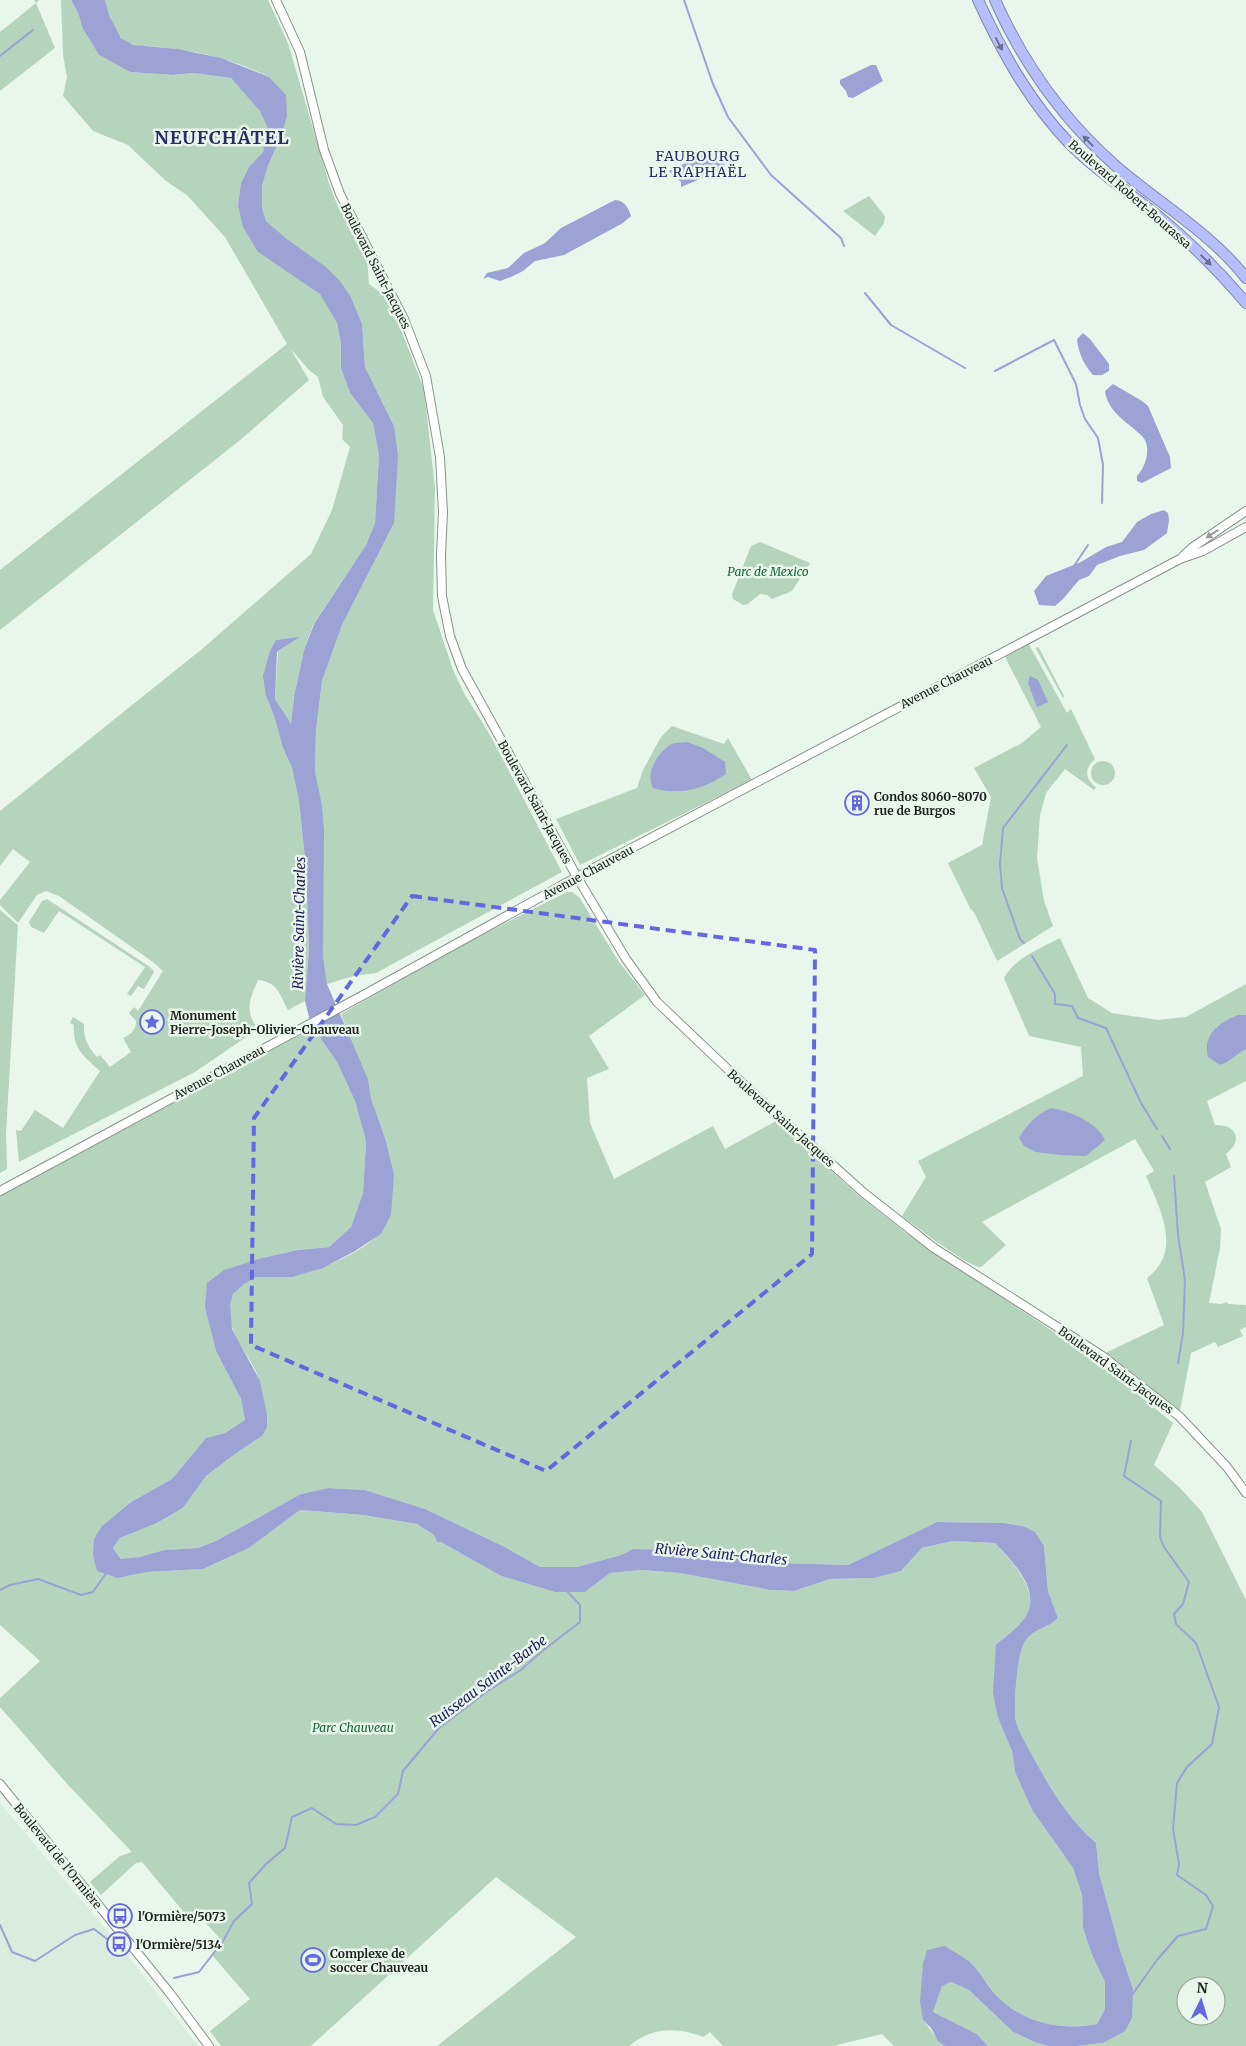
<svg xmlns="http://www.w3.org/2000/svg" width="1246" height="2046" viewBox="0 0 1246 2046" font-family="Merriweather,serif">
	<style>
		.built { fill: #d9edde }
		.green { fill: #b4d4bd; fill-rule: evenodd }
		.water { fill: #9ba3d5 }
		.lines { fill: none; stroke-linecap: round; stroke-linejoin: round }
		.stream { stroke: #9ba3d5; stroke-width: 2 }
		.secondary-casing { stroke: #88948b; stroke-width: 10 }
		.highway-casing { stroke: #7f88af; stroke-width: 12 }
		.secondary { stroke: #fff; stroke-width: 8 }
		.highway { stroke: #b5bffd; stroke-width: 10 }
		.oneway { fill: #68708d }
		.oneway2 { fill: #999b99 }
		.marked { fill: none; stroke: #6268e0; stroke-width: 4; stroke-dasharray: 10 6; stroke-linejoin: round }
		.labels { text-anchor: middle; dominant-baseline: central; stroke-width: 5; stroke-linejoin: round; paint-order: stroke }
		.street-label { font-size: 12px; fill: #1c211d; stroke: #e9f6ec }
		.park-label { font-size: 12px; font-style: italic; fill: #146539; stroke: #e9f6ec }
		.poi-label { font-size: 12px; font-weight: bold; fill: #1c211d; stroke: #e9f6ec; text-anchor: start }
		.neighbourhood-label { font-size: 14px; letter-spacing: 1px; fill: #292c66; stroke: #e9f6ec }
		.water-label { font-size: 14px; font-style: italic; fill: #20205c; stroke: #e9f6ec }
		.district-label { font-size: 18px; font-weight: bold; letter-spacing: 1px; fill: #292c66; stroke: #e9f6ec }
	</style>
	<rect width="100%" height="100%" fill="#e9f6ec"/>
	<path class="built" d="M0 1803 121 1947 198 2046H0Z"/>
	<path class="green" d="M34 0H39L36 3 55 48 0 91V32L36 3Z
		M61 0H71L78 13 83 29 99 55 130 72 173 75 193 73 231 78 260 110 269 128 263 152 249 167 241 183 238 205 258 252 320 293 337 323 341 344V368L350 393 373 423 379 456 375 523 366 545 313 625 304 650 294 695 291 725 275 699 278 652 296 638 276 640 266 696 274 716 283 748 292 768 299 801 306 868 309 948 305 1001 288 1010C279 994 278 982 258 980 250 998 244 1011 258 1029L195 1072 19 1162 16 1130 21 1131 35 1110 63 1128 100 1071C84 1057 72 1048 74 1025L70 1023 73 1017 84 1024C83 1038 88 1047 97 1057L100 1055 110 1067 131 1052 123 1038C131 1034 136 1031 136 1021L129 1013 134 1007 138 1011 163 971 153 962 59 896 46 891 37 895 18 923 0 905V900L30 862 13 849 0 866V811L202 649 311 554 332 510 350 447 342 439 343 425 323 397 318 377 309 370 290 348 309 380 239 441 0 630V570L287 344 225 237 187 195 166 181 128 145 93 131 63 96 67 77 63 55Z
		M105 0H268L288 43 329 183 336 202 367 256 369 284 389 299 424 389 435 488 433 610 453 670 465 695 489 733 562 872 376 973 354 976 327 984 323 955 315 772 316 730 322 681 342 625 394 523V426L365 367 362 324 351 297 266 221 262 207V186L268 166 281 136 269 77C234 60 197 50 158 47 146 46 132 48 122 38 113 29 109 12 105 0Z
		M869 196 885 216 884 223 875 236 843 211Z
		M760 542 810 563 792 591 772 599 767 595 760 594 748 604 743 605 733 599 732 594 751 546Z
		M1027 641 1067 713 1071 709 1095 759C1084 767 1085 780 1096 787L1094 790 1065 769 1046 793 1040 815 1037 858 1044 901 1053 926 997 961 975 914 970 908 948 863 982 845 991 797 974 768 1022 743 1041 727 1003 653Z
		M1037 647 1039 648 1064 696 1063 698 1036 649Z
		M672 726 724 744 728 738 752 780 580 865 556 819 637 788 643 770 661 737Z
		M1091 773a12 12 0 1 1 24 0a12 12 0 1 1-24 0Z
		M567 892H572L579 897 619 962 645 995 589 1036 609 1069 587 1078 590 1123 614 1179 713 1126 725 1149 776 1121 859 1196 906 1233 1100 1363 1173 1423 1154 1465 1180 1488 1202 1512 1246 1600V2046H1077L1103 2043 1132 1995 1133 1989 1120 1950 1099 1873 1096 1843C1068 1819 1048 1785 1031 1753 1026 1744 1019 1732 1016 1722 1013 1710 1017 1656 1022 1645 1032 1627 1047 1630 1058 1618L1048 1591 1044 1546 1023 1526 1004 1523 937 1522 848 1565 782 1563 679 1550 633 1549 621 1555 577 1567H540L505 1547 425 1509 365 1490 328 1488 301 1494 216 1541 198 1548 164 1550 123 1561 113 1548 120 1538 157 1523 183 1508 206 1476 235 1454 262 1436C262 1421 264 1393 259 1380 251 1353 225 1334 230 1303 232 1292 244 1280 256 1277 267 1274 281 1279 293 1276 317 1272 374 1248 385 1226L394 1174 386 1141 371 1098 368 1079 354 1048 341 1014 474 939ZM1186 1986H1216V2016H1186Z
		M47 899 150 967 154 972 144 989 138 986 131 996 127 994 145 967 59 911 44 933 31 927 29 922 42 901Z
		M0 910 18 925 6 1134 7 1169 0 1173Z
		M1060 938 1088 998 1112 1013 1158 1020 1186 1017 1246 984V1081L1207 1101 1215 1125C1236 1124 1244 1140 1226 1154L1231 1167 1205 1182 1221 1229 1220 1248 1209 1303 1221 1304 1227 1302 1228 1304 1246 1305V1327L1240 1330 1243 1336 1218 1347 1215 1342 1191 1353 1179 1416 1101 1355 1164 1325 1147 1278C1183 1251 1160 1209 1146 1176L1154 1171 1135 1139 982 1222 1006 1245 981 1267C970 1268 914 1225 902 1216L926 1177 918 1161 1083 1076 1081 1047 1029 1036 1004 978C1015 958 1039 949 1060 938Z
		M313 1028 337 1062 355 1101 366 1141 363 1193 355 1216 351 1227 329 1247 298 1250 262 1258 205 1308 216 1351 241 1399 245 1420 225 1433 206 1438 172 1479 131 1502 102 1526 118 1578 147 1572 203 1569 249 1548 300 1510 363 1515 417 1524 434 1535 437 1542H441L501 1576 555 1592H585L610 1573 641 1570 680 1573 770 1590 794 1591 830 1579 874 1578 901 1571 922 1548 953 1541 995 1543C1010 1560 1040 1589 1027 1614 1022 1624 1005 1638 996 1644L998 1718 1012 1751 1015 1772 1032 1810 1073 1868 1082 1895 1083 1928 1092 1955 1105 1982V2009L1097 2024C1064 2031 1025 2023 1000 1999 990 1989 983 1976 974 1966 967 1958 954 1952 945 1946L923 2020C931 2029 935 2039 945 2046H894L882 2034 833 2046H723L710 2032 704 2037C676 2027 652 2027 629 2046H437L576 1937 496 1877 311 2046H221L210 2031 250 1999 212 1955 222 1941 196 1912 187 1916 142 1862 136 1863 101 1895 90 1882 120 1856 132 1852 69 1786 0 1707V1698L40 1661 0 1625V1196Z
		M951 1982 969 1990 1013 2032 1037 2043 1049 2046H988L977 2034 933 2012 942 1985Z"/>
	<path class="water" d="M71 0H105L110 17 121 38 133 45 178 49 221 58 269 77 286 95 287 116 281 136 268 166 262 186V207L266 221 288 240 326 267 340 281 351 297 362 324 365 367 394 426 398 456 394 523 342 625 322 681 316 730 315 772 322 806 324 831 323 955 327 984 368 1079 371 1098 386 1141 394 1174 391 1215 381 1234 355 1251 323 1268 292 1277H256L244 1284 233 1294 230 1305 232 1329 260 1381 267 1415V1427L262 1436 235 1454 206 1476 183 1508 157 1523 120 1538 113 1548 121 1559 139 1557 164 1550 198 1548 216 1541 301 1494 328 1488 365 1490 425 1509 505 1547 540 1567H577L621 1555 633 1549 679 1550 782 1563 848 1565 937 1522 1004 1523 1023 1526 1035 1532 1044 1546 1048 1591 1058 1618C1047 1630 1032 1627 1023 1645 1017 1656 1013 1710 1016 1722 1019 1732 1026 1744 1031 1753 1048 1785 1068 1819 1096 1843L1099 1873 1120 1950 1133 1989 1132 2018 1125 2031 1103 2043 1077 2046H1049L1037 2043 1013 2032 969 1990 951 1982 942 1986 933 2012 977 2034 988 2046H945L938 2041 931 2028 923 2020 920 2001 923 1964 927 1950 945 1946C954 1952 967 1958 974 1966 983 1976 990 1990 1000 1999 1025 2023 1064 2031 1097 2024L1105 2009V1982L1092 1955 1083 1928 1082 1895 1073 1868 1032 1810 1015 1772 1012 1751 998 1718 993 1693 996 1644C1005 1638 1022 1624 1027 1614 1040 1588 1011 1560 995 1543L953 1541 922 1548 901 1571 874 1578 830 1579 794 1591 770 1590 680 1573 641 1570 610 1573 585 1592H555L501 1576 441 1542H437L434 1535 417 1524 363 1515 300 1510 249 1548 203 1569 147 1572 118 1578 97 1571 93 1555 94 1539 102 1526 131 1502 172 1479 206 1438 225 1433 245 1420 241 1399 216 1351 205 1308 207 1283 224 1270 262 1258 298 1250 329 1247 351 1227 363 1193 366 1141 355 1101 337 1062 311 1025 305 1001 309 948 306 868 299 801 292 768 283 748 274 716 266 696 263 676 270 651 276 640 299 637 304 634 277 652 275 699 291 724 294 696 304 650 314 624 366 545 375 523 379 456 373 423 350 393 341 368V344L337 323 320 294 258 252 243 227 238 205 241 183 249 167 263 152 268 128 260 111 231 78 193 73 173 75 130 72 99 55 83 29 78 13Z
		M871 65H876L883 81 853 98 848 97 846 91 840 84V80Z
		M712 150 720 155 725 165 715 173 681 187V182L669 171Z
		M615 200C625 201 628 207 631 216L623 223 564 255 535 261 523 271 511 277 500 281 488 277 483 279 487 273 508 268 524 253 545 243 561 228Z
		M1083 333 1090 339 1109 364V371L1102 375H1093C1084 365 1078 352 1077 339Z
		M1113 384 1142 401 1148 406 1170 457 1171 468 1142 483 1137 481V476C1146 467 1152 446 1142 436 1128 422 1108 413 1105 391Z
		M1164 510 1168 513 1169 520 1167 533 1144 550 1120 556 1097 565 1089 576 1079 580 1063 599 1055 606 1039 605 1034 591 1046 576 1081 562 1106 547 1122 542 1137 522 1151 514Z
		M1030 676 1038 680 1048 702 1037 707 1028 683Z
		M687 742 703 748 725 762 726 774C704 789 679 796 653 788 645 773 658 751 672 744 676 742 682 743 687 742Z
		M1238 1015H1246V1049C1236 1054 1230 1062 1220 1065L1208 1057C1202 1035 1220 1022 1238 1015Z
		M1051 1108C1070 1111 1097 1122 1105 1140L1086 1156 1060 1155 1036 1152 1024 1146 1019 1138C1028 1123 1036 1115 1051 1108Z"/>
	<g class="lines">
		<path class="stream" d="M684 0 713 84 728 117 771 175 841 238 844 246
			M0 56 33 30
			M865 293 891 325 965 368
			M995 371 1054 340 1076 384 1080 405 1085 419 1098 438 1103 465 1102 503
			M1074 566 1088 545
			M1024 943 1020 939 1002 888 1000 864 1003 828 1067 745
			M1032 956 1055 994V1004L1072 1006 1078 1018 1106 1028 1141 1103 1157 1129
			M1162 1136 1170 1149
			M1174 1176 1178 1235 1185 1280 1183 1333 1178 1363
			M1131 1441 1124 1476 1161 1501 1160 1537 1164 1547 1189 1582 1183 1604 1174 1614 1176 1624 1196 1643 1219 1707 1212 1744 1187 1767 1177 1783 1173 1829 1179 1864 1177 1875 1206 1895 1213 1906 1206 1929 1178 1936 1157 1960 1132 1995
			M0 1590 10 1585 38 1579 81 1595 93 1592 107 1572
			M0 1925 12 1952 35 1961 75 1935 94 1929 107 1939
			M174 1978 199 1972 223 1941 234 1921 252 1904 249 1883 266 1864 285 1848 292 1817 312 1808 336 1824 356 1825 375 1817 398 1794 403 1771 439 1728 489 1690 521 1670 541 1652 580 1622V1605L565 1589"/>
		<g class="secondary-casing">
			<path id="secondary" d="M276 0 300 52 324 150 340 194 404 319 426 376 440 457 443 512 441 555 442 596 450 636 462 669 577 877 626 959 657 1002 758 1098 864 1193 934 1248 1101 1355 1179 1416 1227 1467 1246 1493
				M1183 556 1193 547 1246 511
				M0 1191 369 992 577 877 1180 559 1203 551 1246 527
				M0 1784 169 1992 209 2046"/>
		</g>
		<g class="highway-casing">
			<path id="highway" d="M978 0C1002 52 1029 101 1069 143 1095 170 1128 191 1157 215 1189 241 1219 271 1246 303
				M995 0C1024 65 1063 120 1117 167 1160 204 1211 233 1246 278"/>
		</g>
		<use href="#secondary" class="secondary"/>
		<use href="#highway" class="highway"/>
	</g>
	<defs><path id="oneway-solid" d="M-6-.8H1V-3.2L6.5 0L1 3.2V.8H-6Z" transform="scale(1.25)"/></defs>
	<g class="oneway">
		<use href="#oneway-solid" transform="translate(999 44) rotate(62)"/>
		<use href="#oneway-solid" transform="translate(1088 141) rotate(-134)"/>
		<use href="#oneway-solid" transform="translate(1206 260) rotate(44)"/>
	</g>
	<use class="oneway2" href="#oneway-solid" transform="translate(1212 534) rotate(146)"/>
	<path class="marked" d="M412 896 815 950 812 1254 546 1471 251 1345 254 1118Z"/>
	<defs>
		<g id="building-ring" transform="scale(1.25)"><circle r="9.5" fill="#e9f6ec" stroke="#6268e0" stroke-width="1.5"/><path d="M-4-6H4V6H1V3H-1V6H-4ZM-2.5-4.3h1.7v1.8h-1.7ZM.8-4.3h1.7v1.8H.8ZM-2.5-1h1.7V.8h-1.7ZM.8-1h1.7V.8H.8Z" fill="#6268e0"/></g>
		<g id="sight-ring" transform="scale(1.25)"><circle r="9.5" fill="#e9f6ec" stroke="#6268e0" stroke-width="1.5"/><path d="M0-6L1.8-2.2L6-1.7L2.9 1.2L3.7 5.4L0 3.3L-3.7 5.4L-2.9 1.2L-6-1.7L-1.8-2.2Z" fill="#6268e0"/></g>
		<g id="bus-ring" transform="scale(1.25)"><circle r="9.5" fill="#e9f6ec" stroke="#6268e0" stroke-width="1.5"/><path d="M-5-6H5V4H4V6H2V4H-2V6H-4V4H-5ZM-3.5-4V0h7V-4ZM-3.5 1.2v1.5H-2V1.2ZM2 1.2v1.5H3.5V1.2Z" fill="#6268e0"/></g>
		<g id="stadium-ring" transform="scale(1.25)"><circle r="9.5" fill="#e9f6ec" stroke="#6268e0" stroke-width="1.5"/><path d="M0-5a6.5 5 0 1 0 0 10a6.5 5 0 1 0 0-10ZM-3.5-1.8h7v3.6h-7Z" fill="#6268e0"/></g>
	</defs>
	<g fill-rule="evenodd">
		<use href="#building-ring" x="857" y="803"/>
		<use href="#sight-ring" x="152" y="1022"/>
		<use href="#bus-ring" x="120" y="1916"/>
		<use href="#bus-ring" x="119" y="1944"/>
		<use href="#stadium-ring" x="313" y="1960"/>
	</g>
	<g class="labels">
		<g class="street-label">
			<text transform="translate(1130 194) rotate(41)">Boulevard Robert-Bourassa</text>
			<text transform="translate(376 266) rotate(63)">Boulevard Saint-Jacques</text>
			<text transform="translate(946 682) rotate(-27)">Avenue Chauveau</text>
			<text transform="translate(535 802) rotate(61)">Boulevard Saint-Jacques</text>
			<text transform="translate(588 872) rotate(-28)">Avenue Chauveau</text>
			<text transform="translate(219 1072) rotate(-28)">Avenue Chauveau</text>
			<text transform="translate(781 1118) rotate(42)">Boulevard Saint-Jacques</text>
			<text transform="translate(1116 1370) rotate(36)">Boulevard Saint-Jacques</text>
			<text transform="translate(58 1856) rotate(51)">Boulevard de l'Ormière</text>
		</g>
		<g class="park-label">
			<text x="768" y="571">Parc de Mexico</text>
			<text x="353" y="1727">Parc Chauveau</text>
		</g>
		<g class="poi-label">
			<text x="874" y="796">Condos 8060-8070<tspan x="874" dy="14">rue de Burgos</tspan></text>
			<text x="170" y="1015">Monument<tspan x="170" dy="14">Pierre-Joseph-Olivier-Chauveau</tspan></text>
			<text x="138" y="1916">l'Ormière/5073</text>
			<text x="136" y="1944">l'Ormière/5134</text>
			<text x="330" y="1953">Complexe de<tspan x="330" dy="14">soccer Chauveau</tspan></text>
		</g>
		<g class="neighbourhood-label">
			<text x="698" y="156">FAUBOURG<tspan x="698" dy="16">LE RAPHAËL</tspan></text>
		</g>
		<g class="water-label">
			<text transform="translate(299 923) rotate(-89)">Rivière Saint-Charles</text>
			<text transform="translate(721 1554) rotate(5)">Rivière Saint-Charles</text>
			<text transform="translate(488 1681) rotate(-37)">Ruisseau Sainte-Barbe</text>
		</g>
		<g class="district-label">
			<text x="222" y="137">NEUFCHÂTEL</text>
		</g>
	</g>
	<g transform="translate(1201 2001) rotate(5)"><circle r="24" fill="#e9f6ec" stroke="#97a199"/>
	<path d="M0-4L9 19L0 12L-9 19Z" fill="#6268e0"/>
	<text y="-8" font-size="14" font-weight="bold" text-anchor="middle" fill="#1c211d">N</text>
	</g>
</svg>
